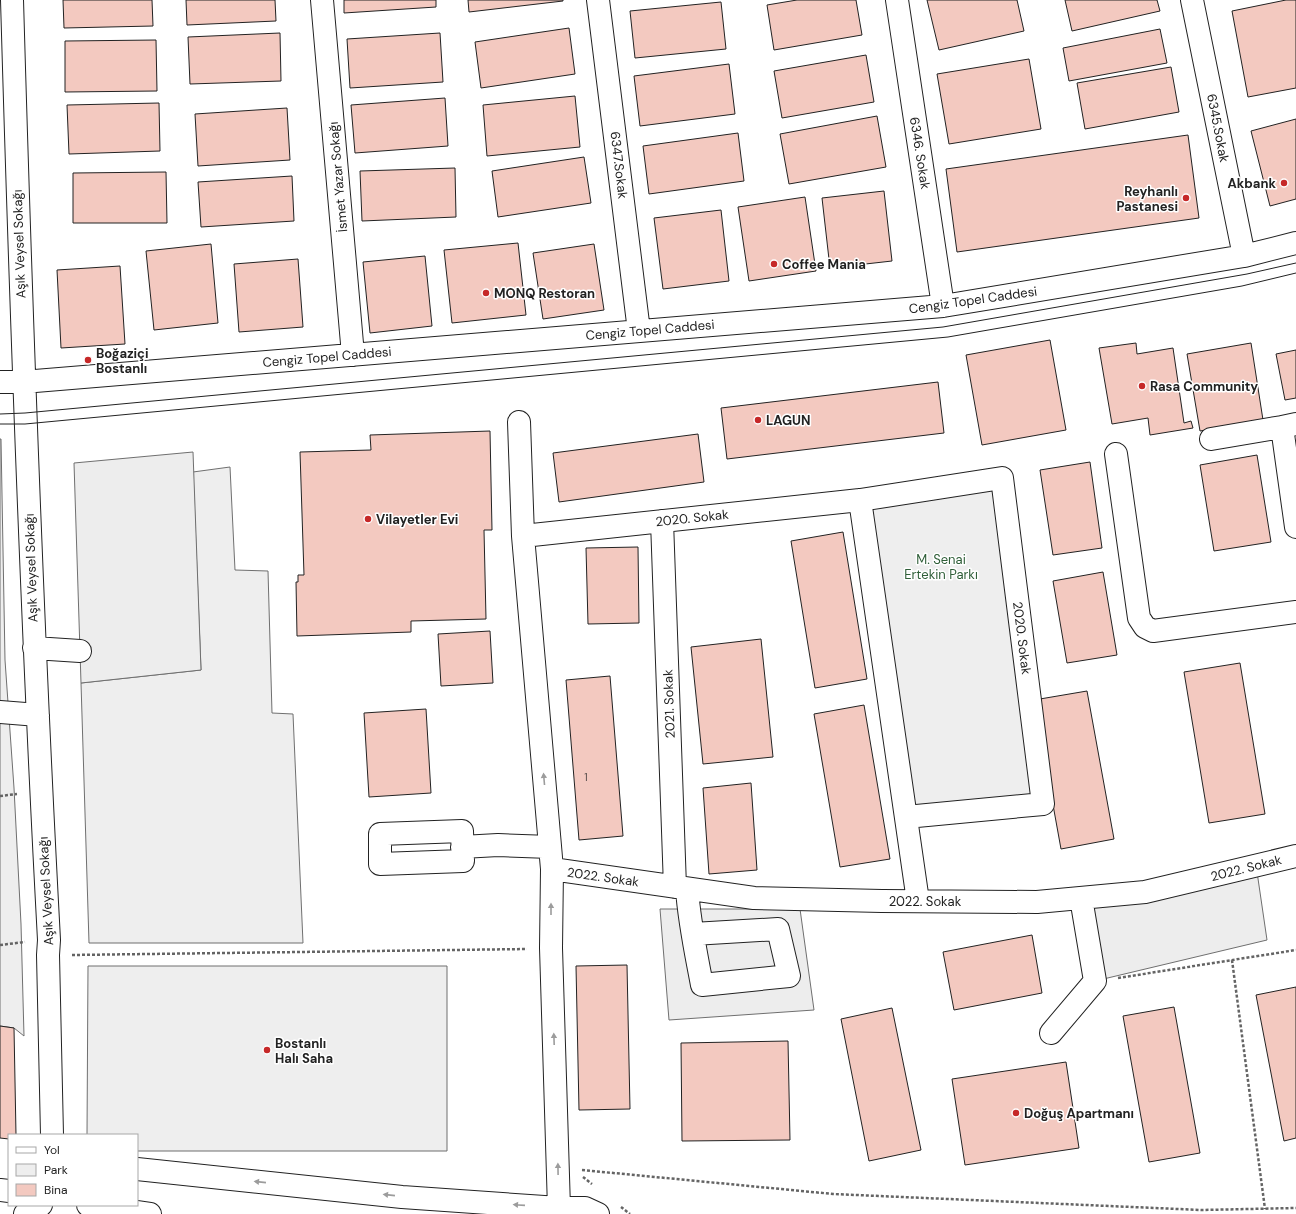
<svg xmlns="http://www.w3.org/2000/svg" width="1296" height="1214" viewBox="0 0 1296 1214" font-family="'DM Sans',sans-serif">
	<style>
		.green { fill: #eee; stroke: #6f6f6f }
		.parking { fill: #ededed; stroke: #6f6f6f }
		.building { fill: #f3c9c0; stroke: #222 }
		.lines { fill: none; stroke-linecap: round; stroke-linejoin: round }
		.minor-casing { stroke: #222; stroke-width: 24 }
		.major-casing { stroke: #222; stroke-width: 24 }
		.path { stroke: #646464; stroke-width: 2.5; stroke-dasharray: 3 2; stroke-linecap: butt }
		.minor { stroke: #fff; stroke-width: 22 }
		.major { stroke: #fff; stroke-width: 22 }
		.tram { stroke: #222; stroke-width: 1 }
		.oneway { fill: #9c9c9c }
		.poi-dot { fill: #c62828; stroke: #fff; stroke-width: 1.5 }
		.labels { text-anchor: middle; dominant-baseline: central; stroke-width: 3; stroke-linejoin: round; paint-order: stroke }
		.number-label { font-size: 11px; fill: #564c4a }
		.street-label { font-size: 13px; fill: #222; stroke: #fff }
		.poi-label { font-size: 13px; font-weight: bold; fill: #222; stroke: #fff; text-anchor: start }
		.park-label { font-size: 13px; fill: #2f5e38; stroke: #fff }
	</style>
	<rect width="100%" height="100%" fill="#fff"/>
	<path class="green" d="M0 439H1L5 660 14 788 21 924 24 1036 14 1028 0 1026Z
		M230 467 235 570 268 571 272 713 293 714 303 943H89L81 683 201 670 193 472Z
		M1002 478 1043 804 906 817 860 500Z
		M88 966H447V1151H137V1135H87Z"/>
	<path class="parking" d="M193 452 201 670 81 683 74 463Z
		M1256 865 1267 940 1095 981 1081 898Z
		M660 909H800L814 1010 669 1020Z"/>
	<path class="building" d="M63 0H152L153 26 64 28Z
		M186 0H275L276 21 187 25Z
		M344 0H436V7L344 13Z
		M468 0H563V1L469 12Z
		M797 0H856L862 35 774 50 767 5Z
		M927 0H1017L1024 31 939 50Z
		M1065 0H1157L1160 11 1072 31Z
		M1286 0H1296V88L1248 97 1232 11Z
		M721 2 726 49 635 58 630 11Z
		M569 28 575 74 481 88 475 42Z
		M1160 29 1167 63 1069 81 1063 48Z
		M280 33 281 81 190 84 188 37Z
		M440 33 443 82 350 88 347 39Z
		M156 40 157 91 65 92V41Z
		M866 55 874 102 782 118 774 71Z
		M1029 59 1041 129 949 144 937 74Z
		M729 64 735 114 640 126 634 76Z
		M1171 67 1179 112 1085 129 1077 83Z
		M575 96 580 147 487 156 483 105Z
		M445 98 448 146 355 153 351 105Z
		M159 103 160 151 69 154 67 105Z
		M287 108 290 160 198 166 195 114Z
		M877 116 886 167 789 184 780 134Z
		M1296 119V199L1270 206 1251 131Z
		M738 133 744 181 649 194 643 146Z
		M1188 135 1199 218 957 252 946 169Z
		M584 157 591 203 498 217 492 171Z
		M455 168 456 217 362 221 360 171Z
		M166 172 167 223H73V173Z
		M292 176 294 221 201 227 198 182Z
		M884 191 892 261 830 268 822 198Z
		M805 197 816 271 749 281 738 207Z
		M721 210 729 281 663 289 654 218Z
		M518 243 526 315 452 323 444 250Z
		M211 244 218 323 154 330 146 251Z
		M594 244 604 310 543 319 533 253Z
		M425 256 432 326 370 333 363 262Z
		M298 259 303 327 239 332 234 264Z
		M120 266 125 344 61 348 57 270Z
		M1050 340 1066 430 982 445 966 355Z
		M1136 343 1137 354 1173 348 1184 423 1191 421 1193 428 1150 435 1148 418 1112 424 1099 348Z
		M1251 343 1263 420 1200 431 1187 354Z
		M1296 350V398L1285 400 1276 354Z
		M938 382 944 433 727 459 721 408Z
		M490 431 492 530H484L486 619 411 621V632L297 636 296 582H298V575H304L300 452 371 450 370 435Z
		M698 434 704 482 559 502 553 453Z
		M1257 455 1271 542 1214 551 1200 465Z
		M1090 462 1102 548 1053 555 1040 470Z
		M843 532 867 679 815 688 791 541Z
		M638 547 639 623 588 624 586 548Z
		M1103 572 1117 655 1067 663 1053 581Z
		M490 631 493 683 441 686 438 634Z
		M761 639 773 757 703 764 691 647Z
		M1240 663 1265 814 1209 823 1184 672Z
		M610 676 623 836 579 840 566 680Z
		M1087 691 1114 839 1061 849 1034 700Z
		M864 705 890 859 840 867 814 714Z
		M426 709 431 793 369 797 364 713Z
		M751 783 757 870 709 874 703 788Z
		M1032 935 1042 993 954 1010 943 952Z
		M627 965 630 1109 579 1110 576 966Z
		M1296 987V1138L1284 1141 1256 995Z
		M1174 1007 1200 1153 1149 1162 1123 1016Z
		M892 1008 921 1150 869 1161 841 1019Z
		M0 1026 14 1028 16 1135H9V1139L0 1138Z
		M788 1041 790 1140 682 1141 681 1043Z
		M1066 1062 1079 1148 965 1165 952 1079Z"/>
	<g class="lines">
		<g class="minor-casing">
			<path id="minor" d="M12 0C21 313 32 627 49 940L48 955 52 1135
				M322 0 353 355
				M598 0 639 331
				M897 0 943 306
				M1192 0 1244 256
				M0 382H23L943 306 1244 256 1296 243
				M519 422 523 536 552 869 551 948 559 1208
				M1296 424 1282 427 1296 527
				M1211 439 1282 427
				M1116 454 1139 618 1145 627 1153 631 1296 612
				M860 500 918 901
				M662 521 675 887
				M523 536 860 500 1002 478 1043 804 906 817
				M34 648 80 651
				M0 712 38 715
				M462 831 463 861 380 864V834Z
				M462 847 498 845 550 847
				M552 869 754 898 882 901 1037 902 1145 892 1296 856
				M687 889C689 921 696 953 702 985L789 976 778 929 693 934
				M1051 1033 1095 981 1081 898
				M137 1169 402 1197 559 1208H585L598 1214
				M25 1214 41 1205"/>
		</g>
		<g class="major-casing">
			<path id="major" d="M0 1190 9 1191
				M88 1205 150 1214"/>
		</g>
		<path class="path" d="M0 796 17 794
			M0 945 25 942
			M72 955 527 949
			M1232 960 1265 1209
			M1118 978 1296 950
			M582 1170 833 1194 1201 1210 1296 1208
			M583 1177 592 1184
			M621 1207 630 1214"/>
		<use href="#minor" class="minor"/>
		<use href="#major" class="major"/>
		<path class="tram" d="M0 414 25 413 943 327 1247 274 1296 263
			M0 424H25L948 337 1242 286 1296 273"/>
	</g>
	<defs><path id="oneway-solid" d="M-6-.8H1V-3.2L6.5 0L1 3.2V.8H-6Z"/></defs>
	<g class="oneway">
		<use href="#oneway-solid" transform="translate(544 779) rotate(-95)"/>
		<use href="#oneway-solid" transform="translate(551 909) rotate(-90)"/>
		<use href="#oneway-solid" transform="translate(554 1039) rotate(-92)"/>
		<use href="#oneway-solid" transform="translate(558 1169) rotate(-91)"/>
		<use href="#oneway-solid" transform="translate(260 1182) rotate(-174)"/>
		<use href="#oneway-solid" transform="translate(389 1195) rotate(-174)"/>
		<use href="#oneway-solid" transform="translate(519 1205) rotate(-176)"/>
	</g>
	<g class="poi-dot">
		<circle cx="1284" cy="183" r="4"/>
		<circle cx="1186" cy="198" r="4"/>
		<circle cx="774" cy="264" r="4"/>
		<circle cx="486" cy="293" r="4"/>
		<circle cx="88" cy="360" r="4"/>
		<circle cx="1142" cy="386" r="4"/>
		<circle cx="758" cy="420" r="4"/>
		<circle cx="368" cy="519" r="4"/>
		<circle cx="267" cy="1050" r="4"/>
		<circle cx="1016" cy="1113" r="4"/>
	</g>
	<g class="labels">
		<g class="number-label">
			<text x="586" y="777">1</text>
		</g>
		<g class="street-label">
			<text transform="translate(1218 128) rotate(79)">6345.Sokak</text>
			<text transform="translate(920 153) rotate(81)">6346. Sokak</text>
			<text transform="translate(619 165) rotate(83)">6347.Sokak</text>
			<text transform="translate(338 177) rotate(-95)">İsmet Yazar Sokağı</text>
			<text transform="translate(19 244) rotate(-92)">Aşık Veysel Sokağı</text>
			<text transform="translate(973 300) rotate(-8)">Cengiz Topel Caddesi</text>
			<text transform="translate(650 330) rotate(-5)">Cengiz Topel Caddesi</text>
			<text transform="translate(327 357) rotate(-5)">Cengiz Topel Caddesi</text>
			<text transform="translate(692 518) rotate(-6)">2020. Sokak</text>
			<text transform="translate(31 568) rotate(-92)">Aşık Veysel Sokağı</text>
			<text transform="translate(1022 638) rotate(83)">2020. Sokak</text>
			<text transform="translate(669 704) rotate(-92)">2021. Sokak</text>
			<text transform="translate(1246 868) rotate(-14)">2022. Sokak</text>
			<text transform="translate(603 877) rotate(8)">2022. Sokak</text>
			<text transform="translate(46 891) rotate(-93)">Aşık Veysel Sokağı</text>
			<text x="925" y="901">2022. Sokak</text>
		</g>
		<g class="poi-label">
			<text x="1276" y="183" text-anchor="end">Akbank</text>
			<text x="1178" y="191" text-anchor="end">Reyhanlı<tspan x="1178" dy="15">Pastanesi</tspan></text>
			<text x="782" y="264">Coffee Mania</text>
			<text x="494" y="293">MONQ Restoran</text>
			<text x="96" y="353">Boğaziçi<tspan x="96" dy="15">Bostanlı</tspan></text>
			<text x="1150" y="386">Rasa Community</text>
			<text x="766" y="420">LAGUN</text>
			<text x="376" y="519">Vilayetler Evi</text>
			<text x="275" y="1043">Bostanlı<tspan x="275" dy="15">Halı Saha</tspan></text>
			<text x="1024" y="1113">Doğuş Apartmanı</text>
		</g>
		<g class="park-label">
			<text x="941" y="559">M. Senai<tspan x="941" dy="15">Ertekin Parkı</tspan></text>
		</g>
	</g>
	<rect x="8" y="1134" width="130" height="72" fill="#ffffff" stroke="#a7a7a7"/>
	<rect x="16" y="1147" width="20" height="6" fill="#ffffff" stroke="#a7a7a7"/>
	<text x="44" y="1154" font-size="12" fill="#222222">Yol</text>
	<rect x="16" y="1164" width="20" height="12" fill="#eeeeee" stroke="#a7a7a7"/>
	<text x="44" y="1174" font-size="12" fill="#222222">Park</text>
	<rect x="16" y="1184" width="20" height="12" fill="#f3c9c0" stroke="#a7a7a7"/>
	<text x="44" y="1194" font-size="12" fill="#222222">Bina</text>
</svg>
